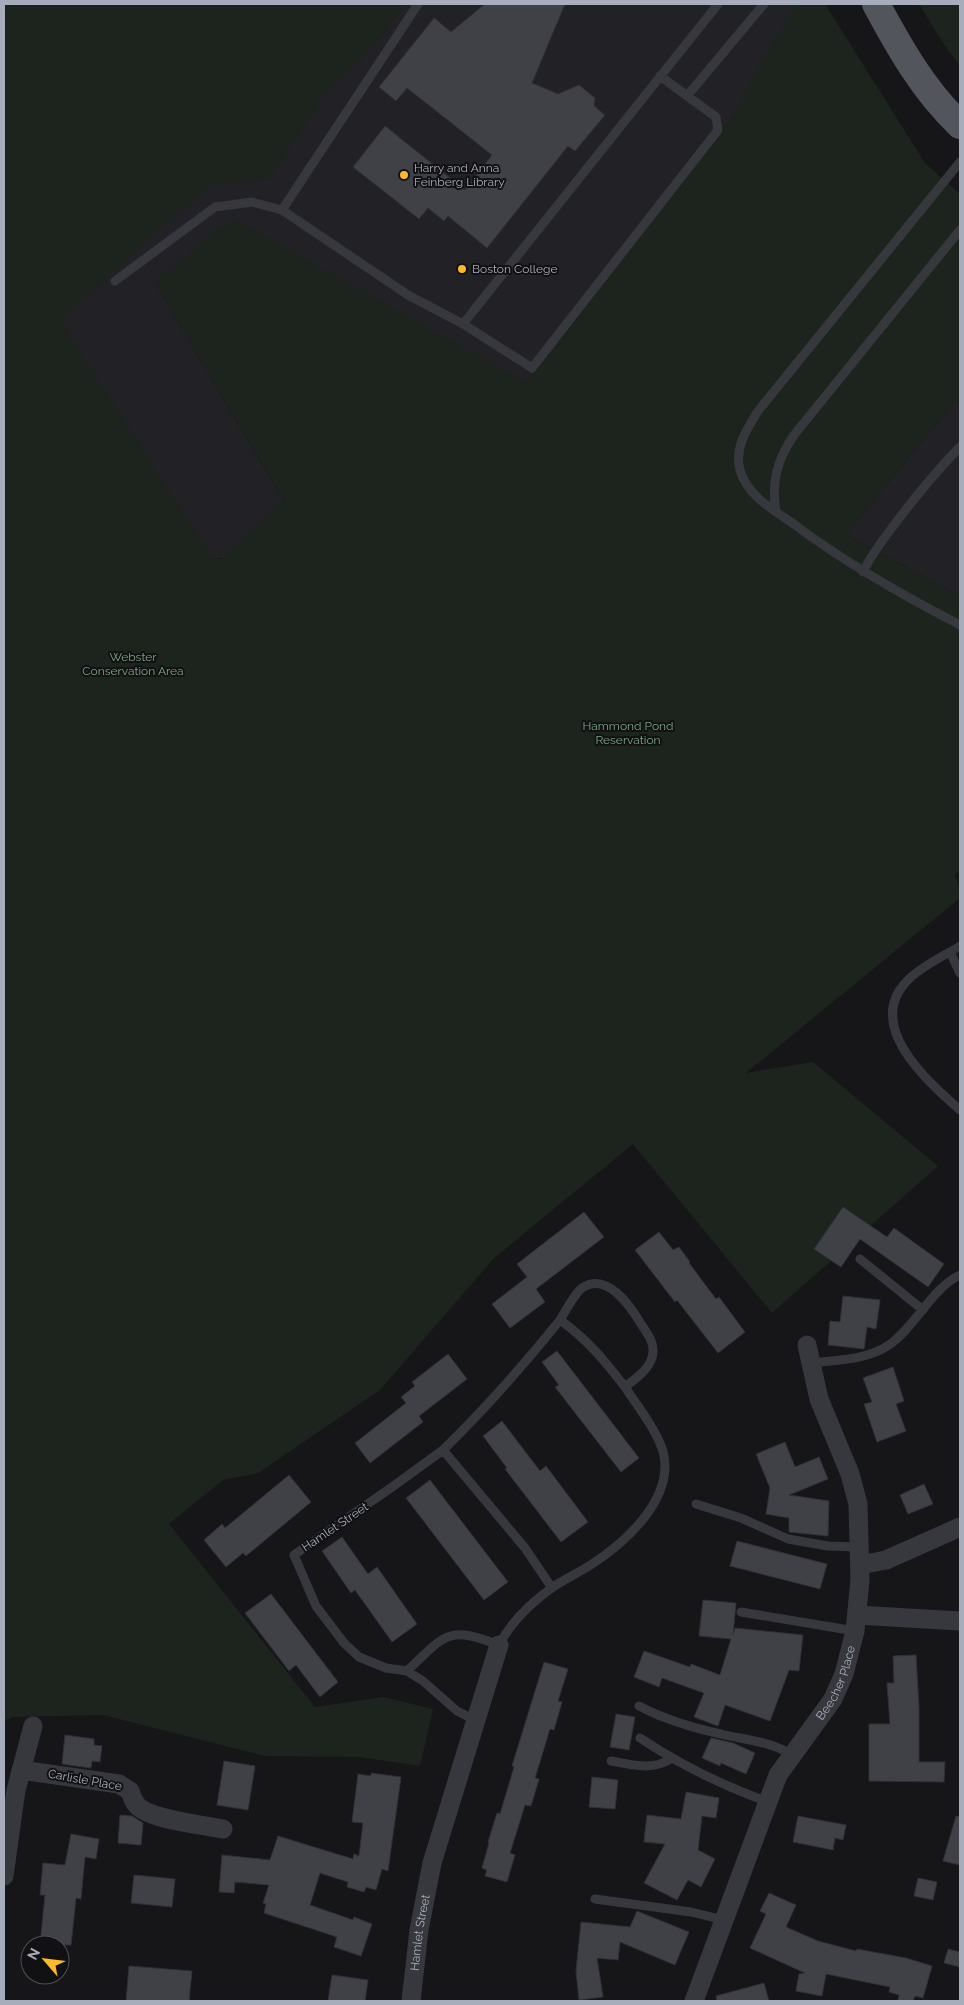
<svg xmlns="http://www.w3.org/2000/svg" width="964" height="2005" viewBox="0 0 964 2005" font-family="Raleway,sans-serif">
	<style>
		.built { fill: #222226 }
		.green { fill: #1c241d }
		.building { fill: #404146; stroke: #303035 }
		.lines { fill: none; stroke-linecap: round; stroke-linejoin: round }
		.lane { stroke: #37383e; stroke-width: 9 }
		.street { stroke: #37383e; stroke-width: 19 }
		.primary { stroke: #53555d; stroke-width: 28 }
		.poi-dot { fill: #ffb828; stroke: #111114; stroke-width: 2 }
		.labels { text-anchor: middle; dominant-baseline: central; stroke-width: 4; stroke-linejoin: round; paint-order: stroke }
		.poi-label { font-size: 12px; fill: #a7adba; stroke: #111114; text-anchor: start }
		.park-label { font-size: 12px; fill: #7da680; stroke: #111114 }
		.street-label { font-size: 12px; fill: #a7adba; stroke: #111114 }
	</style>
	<rect width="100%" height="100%" fill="#161619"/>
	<path class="built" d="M404 4H812L815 9 519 394 215 231 156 285 295 520 224 558H212L4 295 305 108 327 91 365 54 383 34Z
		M960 401V595L845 535 952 405Z"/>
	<path class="green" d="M4 4H404L383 34 365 54 326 92 269 180 210 184 60 320 212 558 221 559 284 501 156 285 158 283 157 281 215 231 224 227 234 219 527 383 733 116 754 74 796 6 795 4H825L925 163 960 194V401L952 405 845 535 960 595V871L955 874 960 891V898L746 1073 813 1062 938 1166 772 1313 633 1144 494 1258 380 1390 258 1473 223 1480 169 1524 315 1707 383 1697 433 1709 420 1766 359 1757 265 1756 103 1715 11 1717 10 1719 4 1720Z
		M919 4H960V66L945 46Z"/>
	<path class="building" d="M485 4H565L532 83 558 94 579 85 595 98 594 106 605 115 575 151 568 146 487 248 448 216 444 221 428 208 419 219 353 167 385 126 465 190 492 155 407 88 396 101 379 87 434 18 451 32Z
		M843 1207 887 1237 894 1228 944 1264 928 1287 860 1239 841 1267 814 1249Z
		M584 1212 604 1237 536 1289 545 1302 510 1328 492 1304 527 1277 517 1264Z
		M659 1232 673 1250 679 1247 690 1262 689 1263 716 1299 719 1297 745 1332 718 1353 677 1300 675 1302 635 1250Z
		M843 1296 880 1300 876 1329 867 1327 864 1349 828 1345 830 1321 840 1322Z
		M557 1351 639 1458 621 1472 555 1387 559 1385 542 1362Z
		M448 1354 467 1379 419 1416 423 1422 370 1463 355 1443 406 1403 401 1397 415 1386 412 1382Z
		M893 1367 904 1401 896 1404 906 1431 877 1442 864 1404 872 1402 863 1378Z
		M502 1421 540 1471 546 1466 588 1522 561 1542 505 1469 507 1468 483 1436Z
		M785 1442 795 1467 819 1457 828 1479 789 1495 829 1501 828 1536 789 1532V1518L766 1514 770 1488 756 1454Z
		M289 1475 311 1502 246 1556 243 1553 226 1567 204 1540 222 1524 225 1528Z
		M430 1480 508 1582 484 1600 406 1498Z
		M924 1484 933 1504 908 1514 900 1495Z
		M342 1537 368 1574 377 1567 417 1624 392 1642 355 1590 351 1593 322 1551Z
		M737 1541 827 1564 820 1589 730 1566Z
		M271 1594 338 1682 320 1697 296 1665 289 1671 245 1613Z
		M703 1600 736 1603 733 1635 735 1628 803 1635 799 1671 789 1670 770 1721 725 1705 718 1726 694 1717 704 1693 662 1678 659 1687 634 1677 644 1651 690 1667 691 1664 720 1675 731 1639 699 1636Z
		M916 1655 919 1707V1762H945L944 1782 869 1781V1724H890L887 1683H894L893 1656Z
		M544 1662 568 1669 558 1701 562 1702 554 1730 550 1729 535 1778 539 1779 531 1806 525 1805 510 1853 515 1855 507 1882 485 1876 487 1870 482 1868 489 1843 488 1842 497 1813 500 1814 514 1767 512 1766Z
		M616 1714 635 1717 629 1750 610 1747Z
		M65 1735 94 1739V1745L102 1746 100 1762 92 1761 91 1768 62 1764Z
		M711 1738 733 1743 755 1753 746 1774 721 1763 720 1766 702 1758Z
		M224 1761 255 1766 248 1810 217 1805Z
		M371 1773 401 1777 388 1871 382 1869 376 1890 366 1887 364 1892 347 1887 348 1882 320 1873 310 1905 353 1920 354 1917 372 1924 361 1956 334 1947 337 1937 264 1913 266 1904 263 1903 269 1885 235 1882 234 1893 219 1892 222 1855 270 1860 278 1836 353 1859 354 1854 359 1856 363 1823 352 1822 358 1774 371 1776Z
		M592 1777 618 1780 615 1809 589 1807Z
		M686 1792 719 1798 716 1818 702 1816 698 1850 715 1859 701 1887 688 1880 677 1900 644 1883 665 1844 644 1842 645 1832 647 1815 681 1819Z
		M120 1815 132 1816 143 1823 141 1845 118 1843Z
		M798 1816 846 1825 843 1840 835 1838 833 1850 793 1842Z
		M956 1816 960 1817V1865L943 1861Z
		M71 1834 99 1839 96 1859 85 1857 81 1899 76 1898 71 1945H40L45 1895H40L43 1863 65 1865Z
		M134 1875 175 1879 172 1907 131 1903Z
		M918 1878 937 1882 933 1900 914 1896Z
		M769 1893 796 1905 786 1927 818 1941 856 1951 857 1949 906 1958 932 1966 923 1998 915 1996 913 2001H898L899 1995 889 1992 890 1987 826 1974 822 1996 796 1991 799 1974 805 1973 750 1948 766 1914 760 1911Z
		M637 1911 689 1932 675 1965 620 1942 618 1960 597 1958 603 1997 579 2000 576 1971 581 1922 630 1927Z
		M948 1949 960 1952V1967L944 1963Z
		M129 1966 192 1971 189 2001H126Z
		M332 1975 368 1980 365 2001H328Z
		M764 1983 769 2001H717L716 1996Z"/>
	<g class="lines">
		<path class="lane" d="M687 96 764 4
			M960 162 758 411C747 429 734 448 740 470 747 496 774 510 795 525 847 564 902 595 960 625
			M282 210 418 4
			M115 281 215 207 252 202 282 210 408 295 463 324 532 368 718 130 716 117 660 76
			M463 324 718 4
			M776 512C771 482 777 460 794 435L960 230
			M863 572C872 553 885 537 897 521 917 495 937 470 960 447
			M960 946C944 956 923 965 909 979 862 1024 927 1081 960 1110
			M950 952 960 973
			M860 1259 923 1310
			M811 1363C836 1360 867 1360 889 1345 914 1328 933 1287 960 1275
			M443 1450 395 1485 294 1555 316 1606 344 1643 359 1657 386 1668 407 1671 423 1681 457 1711 475 1720
			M696 1504 741 1518 788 1539 828 1546 859 1547
			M552 1588 525 1548 443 1450C485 1409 523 1366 560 1320
			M741 1612 855 1631
			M407 1671C445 1635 447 1625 499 1645 511 1622 532 1602 553 1587 565 1579 580 1572 592 1564 626 1542 672 1500 664 1456 661 1436 636 1404 625 1387 636 1378 652 1368 653 1352 654 1341 646 1332 641 1324 631 1307 607 1271 582 1288 575 1293 565 1312 560 1320 588 1340 604 1360 625 1387
			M639 1706C664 1719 693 1728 721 1734 745 1740 771 1741 792 1755
			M640 1738C679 1764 724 1786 768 1802
			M611 1761C635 1765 651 1771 673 1758
			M595 1899 691 1912 724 1920"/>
		<g class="street">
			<path d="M860 1565 886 1560 960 1527"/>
			<path d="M857 1615 960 1621"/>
			<path d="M21 1770 119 1784 130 1791C132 1797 134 1804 140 1808 155 1820 203 1825 223 1829"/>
			<path d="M4 1876 16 1790 33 1726"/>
			<path id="s1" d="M411 2001 419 1930 432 1863 499 1645"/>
			<path id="s2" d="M694 2001 778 1775 833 1699 844 1674 855 1631 860 1580 858 1504 850 1474 819 1399 807 1345"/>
		</g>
		<path class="primary" d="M876 4C899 47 924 91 960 125"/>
	</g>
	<g class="poi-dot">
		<circle cx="404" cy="175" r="5"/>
		<circle cx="462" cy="269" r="5"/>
	</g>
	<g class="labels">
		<g class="poi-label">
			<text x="414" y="168">Harry and Anna<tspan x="414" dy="14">Feinberg Library</tspan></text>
			<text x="472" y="269">Boston College</text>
		</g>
		<g class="park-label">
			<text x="133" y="657">Webster<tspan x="133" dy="14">Conservation Area</tspan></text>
			<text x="628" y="726">Hammond Pond<tspan x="628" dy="14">Reservation</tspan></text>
		</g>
		<g class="street-label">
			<text transform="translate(335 1527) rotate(-34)">Hamlet Street</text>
			<text stroke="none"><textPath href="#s2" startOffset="351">Beecher Place</textPath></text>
			<text transform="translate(85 1780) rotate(10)">Carlisle Place</text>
			<text stroke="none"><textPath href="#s1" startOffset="69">Hamlet Street</textPath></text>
		</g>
	</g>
	<rect width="964" height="2005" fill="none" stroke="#a7adba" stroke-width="10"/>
	<g transform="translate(45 1960) rotate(298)"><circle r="24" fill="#111114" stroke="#4d4f56"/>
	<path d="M0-4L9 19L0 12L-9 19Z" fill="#ffb828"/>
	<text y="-8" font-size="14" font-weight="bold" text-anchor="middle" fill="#a7adba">N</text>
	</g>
</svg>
